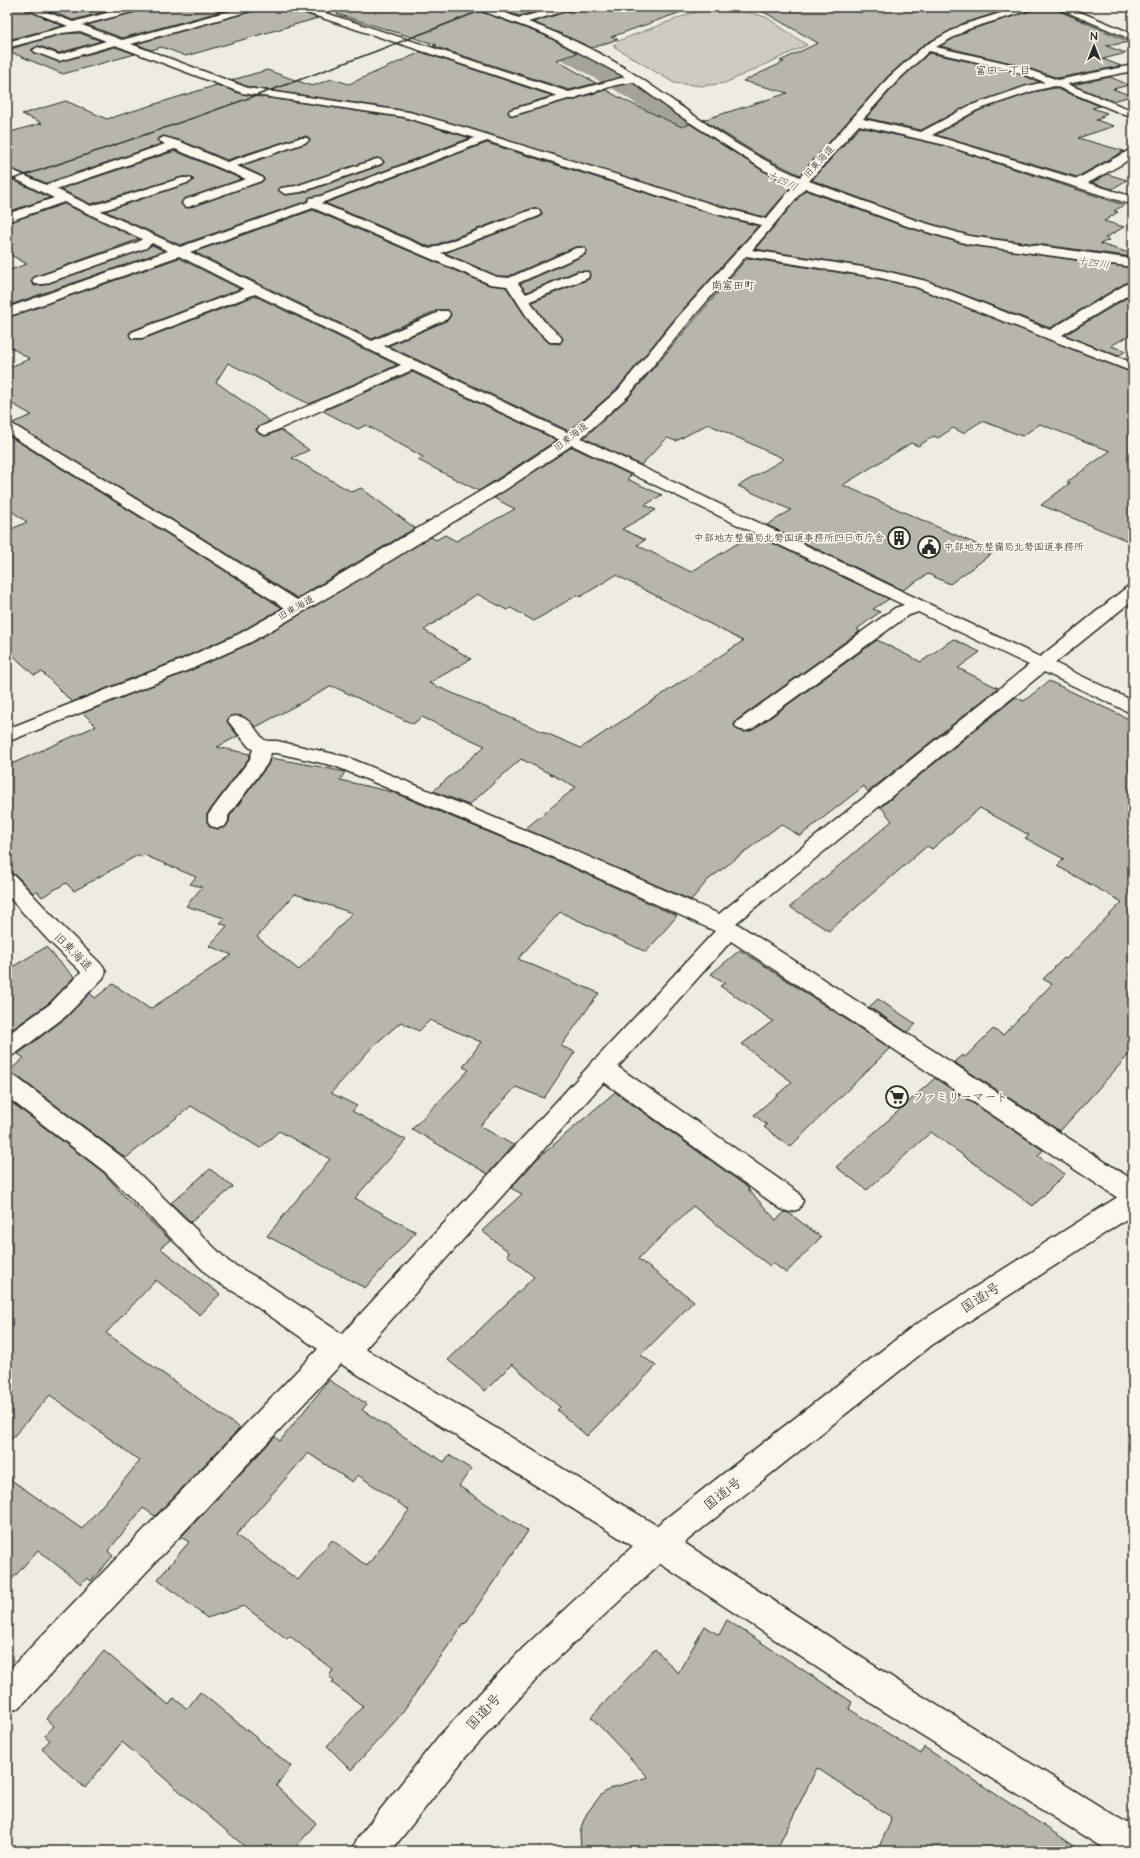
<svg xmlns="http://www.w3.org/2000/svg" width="1140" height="1858" viewBox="0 0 1140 1858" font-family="'Architects Daughter','Klee One',sans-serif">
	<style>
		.green { fill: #cecbc2; stroke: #7c7b76 }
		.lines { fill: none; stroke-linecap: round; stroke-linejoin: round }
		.river { fill: #a4a29a; fill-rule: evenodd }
		.building { fill: #b8b5ae; stroke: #2b2b2b; fill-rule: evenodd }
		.street-casing { stroke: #2b2b2b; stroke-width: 3 }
		.primary-casing { stroke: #2b2b2b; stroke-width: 3 }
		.highway-casing { stroke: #2b2b2b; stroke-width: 3 }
		.street { fill: #fbf7ec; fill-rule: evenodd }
		.primary { fill: #fbf7ec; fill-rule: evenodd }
		.highway { fill: #fbf7ec; fill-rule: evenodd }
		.rail { stroke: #2b2b2b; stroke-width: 1.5 }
		.labels { text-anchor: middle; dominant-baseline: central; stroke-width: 3.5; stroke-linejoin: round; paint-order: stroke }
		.far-street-label { font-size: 10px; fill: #2b2b2b; stroke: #fbf7ec }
		.far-poi-label { font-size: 10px; fill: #2b2b2b; stroke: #fbf7ec; text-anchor: end }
		.far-neighbourhood-label { font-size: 11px; fill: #2b2b2b; stroke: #fbf7ec }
		.far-water-label { font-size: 11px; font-style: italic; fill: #555552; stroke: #fbf7ec }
		.street-label { font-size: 12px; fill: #2b2b2b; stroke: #fbf7ec }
		.poi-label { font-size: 12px; fill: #2b2b2b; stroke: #fbf7ec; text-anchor: start }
		.near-street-label { font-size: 14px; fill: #2b2b2b; stroke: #fbf7ec }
	</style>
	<rect width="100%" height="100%" fill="#eeebe0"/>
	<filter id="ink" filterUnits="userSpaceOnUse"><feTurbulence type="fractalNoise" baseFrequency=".025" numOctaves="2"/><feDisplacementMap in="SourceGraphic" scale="8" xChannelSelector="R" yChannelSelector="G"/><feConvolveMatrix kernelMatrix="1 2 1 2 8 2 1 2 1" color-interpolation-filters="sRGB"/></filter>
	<g filter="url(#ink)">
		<path class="green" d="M711 9 747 12 766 17 807 45 725 83 702 86 674 83 613 46 618 41 689 14Z"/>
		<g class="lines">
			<path class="river" d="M450 7H487L517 18 588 51 635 78 770 163 801 178 921 222 966 234 1133 257V279L964 255 897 236 777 192 748 177 615 90 568 63 499 30 454 13Z"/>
		</g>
		<path class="building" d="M7 7H20L63 26 7 40Z
			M38 7H123L73 20Z
			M146 7H238L122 38 87 25 143 10Z
			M260 7H292L295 10 318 18 186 56 162 47 151 50 136 44 257 10Z
			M338 7H474L476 10 544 35 577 53 556 60 596 83 569 90 433 46 437 45 337 14Z
			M493 7H553L519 16Z
			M576 7H684V11L611 37 618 39 592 48 533 22 572 10Z
			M755 7H1015L962 24 923 45 888 76 800 175 759 155 703 120 788 93 743 81 784 62 780 61 818 43Z
			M1036 7H1050L1130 42 1106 46 1126 53 1103 59 1121 66 1058 78 1015 64 940 46 969 30 1033 10Z
			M80 33 101 41 59 53 39 46 32 49V51L59 62 115 47 135 54 63 74 8 51 13 50 10 49 62 34Z
			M421 52 553 96 510 109 508 113 510 115 514 116 568 100H576L578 98 606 90 624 100 682 127 690 124 763 171 793 185 765 217 721 206 409 111 248 87 232 80 267 70 312 86 332 79 349 84Z
			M929 53 1008 70 1040 82 969 105 921 130 866 118 898 82Z
			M1110 77 1129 85 1113 89 1132 96 1112 101 1072 85Z
			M217 85 242 94 404 118 470 138 321 195 310 197 307 201 180 245 105 211 190 183 194 180 191 177H182L91 204 60 189 175 151 242 179 184 199 181 204 184 207 188 208 262 182 264 179 262 176 241 166 307 143 310 139 307 136 299 137 227 160 182 141 163 136 157 139 161 144 46 183 7 167V133L42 123 22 114 66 101 107 119ZM377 158 384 161 382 165 302 193 285 195 278 190 281 187 296 185Z
			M1055 88 1100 106 1092 108 1107 113 1100 116 1104 117 1096 120 1114 126 1078 138 1124 151 1077 177 936 135 978 111 1033 92Z
			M860 127 941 145 1124 205 1114 211 1118 212 1104 221 1124 227 1105 238 1109 240 1100 244 1133 254V257L969 235 915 219 812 180Z
			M487 143 713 214 758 226 677 316 617 389 569 431 388 346 448 320 451 315 448 310H438L372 339 194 252 313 210 489 285 506 287 532 327 549 343 560 344 563 338 544 319 532 302 589 279 590 275 589 272 577 271 527 292 520 284 585 255 587 252 585 247H575L509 276H497L445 253 540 217 542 214 540 209H530L430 247 325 203Z
			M1107 174 1127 180 1112 189 1092 183Z
			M7 177 50 198 7 212Z
			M805 190 906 227 968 245 1133 268V281L1127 282 1050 328 926 280 881 269 755 249Z
			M64 204 139 239 34 277 31 282 34 286 44 285 146 249 152 245 164 251 7 306V271L27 264 7 253V223Z
			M179 258 240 289 131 331 129 334 131 339H143L255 296 397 365 309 404 228 363 216 382 270 421 256 429 259 434 266 436 281 430 309 450 292 458 352 492 361 488 415 528 297 598 196 534 12 423 32 415 7 401V368L30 359 7 345V318Z
			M747 258 881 279 916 288 1133 373V543L1041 505 1070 483 1067 482 1110 451 1040 424 1022 436 982 421 963 433 953 428 938 438 934 436 918 446 911 443 843 485 994 552 950 584 928 574 903 590 767 525 791 510 738 486 784 459 708 424 676 441 667 438 641 465 584 438 629 397Z
			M1133 294V333L1111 346 1126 351 1118 356 1065 335Z
			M412 372 557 440 479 491 418 460 423 457 366 425 358 429 323 411Z
			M7 435 182 543 282 608 238 633 178 660 72 702 42 672 34 675 7 650V531L27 522 7 508Z
			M572 447 631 475 627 479 662 495 645 505 656 510 622 529 645 540 637 545 691 572 753 534 889 599 873 609 880 612 857 629 860 631 737 720 734 725 738 730 745 732 753 730 877 640 921 662 953 639 980 652 958 668 998 688 868 792 864 786 800 836 781 824 708 880 691 900 525 829 576 787 521 759 469 805 433 791 485 746 422 717 413 724 332 686 256 727 242 716H230L227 722 238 736 217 747 250 754 249 758 207 814V822L211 827 218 829 226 827 229 822 230 816 268 765 271 758 316 766 345 772 340 780 392 792 558 861 677 916 646 952 560 912 518 959 599 993 561 1046 575 1052 544 1098 516 1087 480 1126 513 1145 488 1174 412 1129 469 1070 463 1067 481 1042 430 1020 419 1031 401 1022 373 1046 331 1093 357 1106 352 1111 406 1140 355 1198 416 1232 365 1288 267 1236 330 1159 279 1131 260 1148 191 1106 126 1158 17 1076 7 1073 24 1058 18 1054 67 1017 90 993 95 998 113 984 150 1009 232 955 209 946 227 926 220 923 224 918 186 906 202 887 190 884 196 877 144 855 142 857 138 855 74 891 66 883 42 897 37 891 33 893 16 875 7 873V766L96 726 83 713 192 670 252 643 431 537 436 540 445 535 456 541 515 509 494 498ZM616 575 743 641 581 748 429 683 471 659 424 630 477 594 507 610 511 608 534 621 577 595 580 597ZM295 894 352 913 299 970 257 937Z
			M1049 681 1133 721V1050L1060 1131 954 1062 962 1055 965 1057 993 1029 1003 1035 1052 984 1043 979 1064 958 1066 959 1122 902 1057 866 1064 859 1025 838 1029 835 980 808 932 849 927 846 829 931 790 907 892 821 881 807 1016 697 1024 701Z
			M46 947 74 977 49 1003 7 1033V970Z
			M740 950 890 1048 790 1147 764 1127 767 1125 754 1115 792 1082 742 1044 773 1021 720 986 725 983 711 974Z
			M878 999 916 1024 907 1032 869 1007Z
			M935 1078 1043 1150 1038 1156 1065 1174 1033 1206 931 1132 867 1190 836 1167Z
			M615 1092 749 1188 748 1189 776 1220 785 1212 789 1213 821 1237 786 1273 773 1263 770 1266 693 1206 638 1259 694 1301 641 1355 656 1366 587 1436 557 1410 560 1407 512 1364 485 1391 448 1360 534 1277 507 1255 509 1252 482 1231 522 1194 511 1188 537 1159Z
			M7 1099 103 1172 127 1199 170 1240 160 1248 220 1294 200 1315 156 1280 106 1333 240 1428 155 1516 143 1508 108 1551 113 1556 91 1581 87 1578 81 1584 38 1550 7 1585V1477L82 1529 140 1461 50 1395 7 1444Z
			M210 1169 233 1187 191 1222 171 1203Z
			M329 1380 367 1404 362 1410 444 1462 449 1455 471 1469 459 1486 528 1531 465 1624 464 1623 399 1717 351 1770 327 1746 363 1706 332 1683 334 1680 329 1676 333 1670 290 1636 287 1639 244 1606 207 1618 158 1579 189 1542 181 1537 275 1437 280 1441ZM308 1453 352 1482 358 1475 409 1510 367 1566 332 1540 298 1580 236 1535Z
			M727 1620 852 1702 849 1709 921 1754 924 1747 1082 1851H877L891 1821 890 1820 891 1817 817 1768 776 1851H581L580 1833 583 1822 587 1813 601 1795 611 1788 648 1777 591 1717 655 1649 678 1673 705 1626 719 1635Z
			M104 1651 169 1705 174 1698 187 1709 200 1692 291 1766 276 1786 316 1823 293 1851H250L122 1742 85 1788 42 1749 50 1740 45 1736 54 1726 46 1719Z"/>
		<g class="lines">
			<g class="street-casing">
				<path id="street" d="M21 7H34L73 22 129 7H145L143 9 82 25 122 40 244 7H259L257 9 131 44 248 88 409 112 466 128 721 207 766 219 795 184 764 170 677 114 633 82 616 85 577 97 576 99H568L514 115 510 114 509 112 510 110 558 96 295 9 293 7H307L569 92 625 77 545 34 477 9 475 7H489L519 18 559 7H574L572 9 528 22C567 36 606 55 640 78 692 113 742 153 800 177L889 77 924 46 962 25 1020 7H1035L1033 9 968 29 936 47 1015 65 1058 80 1133 65V71L1067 84 1133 111V118L1055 86 1033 91 977 110 932 135 1077 179 1133 148V156L1122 164 1088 183 1133 197V205L941 144 859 125 809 181 915 220 969 236 1133 259V267L968 244 907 226 805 188 752 250 881 270 926 281 1050 330 1128 283 1133 282V292L1062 335 1133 363V372L916 287 881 278 746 256 688 323 628 396 581 438 1040 657 1127 587 1133 586V600L1055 663 1133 701V714L1044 672 736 923 1133 1180V1205L1124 1202 731 941 618 1067 799 1193 803 1201 799 1209 790 1212 781 1209 604 1082 365 1349 669 1533 901 1683 1133 1827V1851H1108L877 1707 647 1555 341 1364 19 1708 7 1712V1672L318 1349 241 1296 211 1278 104 1171 7 1097V1074L16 1077 122 1157 229 1262 261 1280 342 1334 589 1066 593 1060 596 1059 715 931 559 860 335 766 277 753H271L267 764 228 816V821L225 826 218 828 211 826 208 821V815L250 759 253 749 249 747 228 721 231 717C247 713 254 728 263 739L267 741H277L347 757 573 850 719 914 1029 665 918 612 907 616 752 729 745 731 738 729 735 725 738 721 895 608 904 605 572 445 508 488 385 564 251 642 191 669 7 742V729L179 661 239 634 285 608 183 542 7 433V422L12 424 195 535 297 600 496 482 560 440 412 370 270 433 265 435 260 433 257 430 260 427 401 365 255 294 142 338H132L130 335 132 332 244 289 179 256 7 317V308L168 251 152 243 146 248 44 284H34L32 281 34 278 138 242 142 239 64 202 7 222V214L54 198 7 175V168L46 185 165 144 158 140 164 137 181 142 227 162 299 138H307L309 140 307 142 237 166 261 177 263 179 261 181 188 207 184 206 182 203 184 200 246 179 175 149 56 189 91 206 182 178H190L192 180 190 182 101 211 180 247 308 202 310 198 321 196 475 138 404 117 242 93 115 45 59 61 35 52 33 50 38 47 59 55 106 41 80 31 62 33 7 48V42L68 26ZM929 51 1008 69 1045 82 1027 86 969 106 921 132 863 119 897 81ZM487 141 713 213 761 225 678 317 618 390 569 433 384 346 447 319 450 314 448 311H438L437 313 372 341 190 252 313 208 490 284 507 286 533 326 550 342H560L562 339 560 336 543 320 530 301 588 278 589 275 588 272H578L526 294 518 283 584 254 586 251 584 248H576L509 278 497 277 441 253 539 216 541 213 539 210H531L430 249 321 203Z
					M377 159 381 160 383 162 381 164 301 192 285 194 279 190 281 188 296 186Z
					M7 874 15 876 64 928 103 966 106 972 103 978 66 1016 15 1054 7 1057V1035L50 1004 81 972 48 940 7 895Z"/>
			</g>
			<g class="primary-casing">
				<path id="primary" d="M1055 7H1068L1133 34V40Z"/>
			</g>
			<g class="highway-casing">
				<path id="highway" d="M1133 1190V1215L932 1345 669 1555 545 1670 463 1760 391 1851H352L357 1839 439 1736 523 1648 647 1533 912 1327 1124 1193Z"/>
			</g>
			<use href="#street" class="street"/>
			<use href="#primary" class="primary"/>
			<use href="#highway" class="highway"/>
			<path class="rail" d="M7 181C170 128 331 70 490 7"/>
		</g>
	</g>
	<defs>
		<g id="building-ring" transform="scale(1.15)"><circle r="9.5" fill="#fbf7ec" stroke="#2b2b2b" stroke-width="1.5"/><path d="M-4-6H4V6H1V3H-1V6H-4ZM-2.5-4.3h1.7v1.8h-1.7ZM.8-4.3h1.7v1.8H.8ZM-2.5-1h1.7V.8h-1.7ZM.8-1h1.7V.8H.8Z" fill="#2b2b2b"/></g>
		<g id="civic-ring" transform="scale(1.15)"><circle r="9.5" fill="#fbf7ec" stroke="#2b2b2b" stroke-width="1.5"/><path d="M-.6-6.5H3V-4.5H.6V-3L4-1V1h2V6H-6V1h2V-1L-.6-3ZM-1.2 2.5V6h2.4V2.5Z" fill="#2b2b2b"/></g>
		<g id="supermarket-ring" transform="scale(1.15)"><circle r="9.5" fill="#fbf7ec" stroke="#2b2b2b" stroke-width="1.5"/><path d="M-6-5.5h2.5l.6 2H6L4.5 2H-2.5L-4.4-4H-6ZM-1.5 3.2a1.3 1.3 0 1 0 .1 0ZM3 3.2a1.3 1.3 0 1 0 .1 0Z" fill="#2b2b2b"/></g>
	</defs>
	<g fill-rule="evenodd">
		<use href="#building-ring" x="899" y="538"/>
		<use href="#civic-ring" x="929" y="547"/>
		<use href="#supermarket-ring" x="897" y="1097"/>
	</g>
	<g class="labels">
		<g class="far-street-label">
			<text transform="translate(819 162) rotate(-48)">旧東海道</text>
			<text transform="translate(571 437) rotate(-38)">旧東海道</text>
			<text transform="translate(296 608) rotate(-30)">旧東海道</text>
		</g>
		<g class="far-poi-label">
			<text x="884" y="538">中部地方整備局北勢国道事務所四日市庁舎</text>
			<text x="944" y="547" text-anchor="start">中部地方整備局北勢国道事務所</text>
		</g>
		<g class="far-neighbourhood-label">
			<text x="1003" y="70">富田一丁目</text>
			<text x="733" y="285">南富田町</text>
		</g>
		<g class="far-water-label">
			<text transform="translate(782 181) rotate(25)">十四川</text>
			<text transform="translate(1093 263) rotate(8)">十四川</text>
		</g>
		<g class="street-label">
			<text transform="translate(73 952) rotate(45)">旧東海道</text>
		</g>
		<g class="poi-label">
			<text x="912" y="1097">ファミリーマート</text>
		</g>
		<g class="near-street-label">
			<text transform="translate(981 1298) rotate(-33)">国道1号</text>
			<text transform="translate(723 1494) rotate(-38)">国道1号</text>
			<text transform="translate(484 1712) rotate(-47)">国道1号</text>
		</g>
	</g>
	<rect width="1140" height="1858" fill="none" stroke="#fbf7ec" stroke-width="24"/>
	<rect x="12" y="12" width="1116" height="1834" fill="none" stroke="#2b2b2b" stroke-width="1.5" filter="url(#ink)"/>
	<g transform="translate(1094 46)" stroke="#fbf7ec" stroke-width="3" paint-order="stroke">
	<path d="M0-3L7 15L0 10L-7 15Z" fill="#2b2b2b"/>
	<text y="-6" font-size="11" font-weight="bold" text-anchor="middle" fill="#2b2b2b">N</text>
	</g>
</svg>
